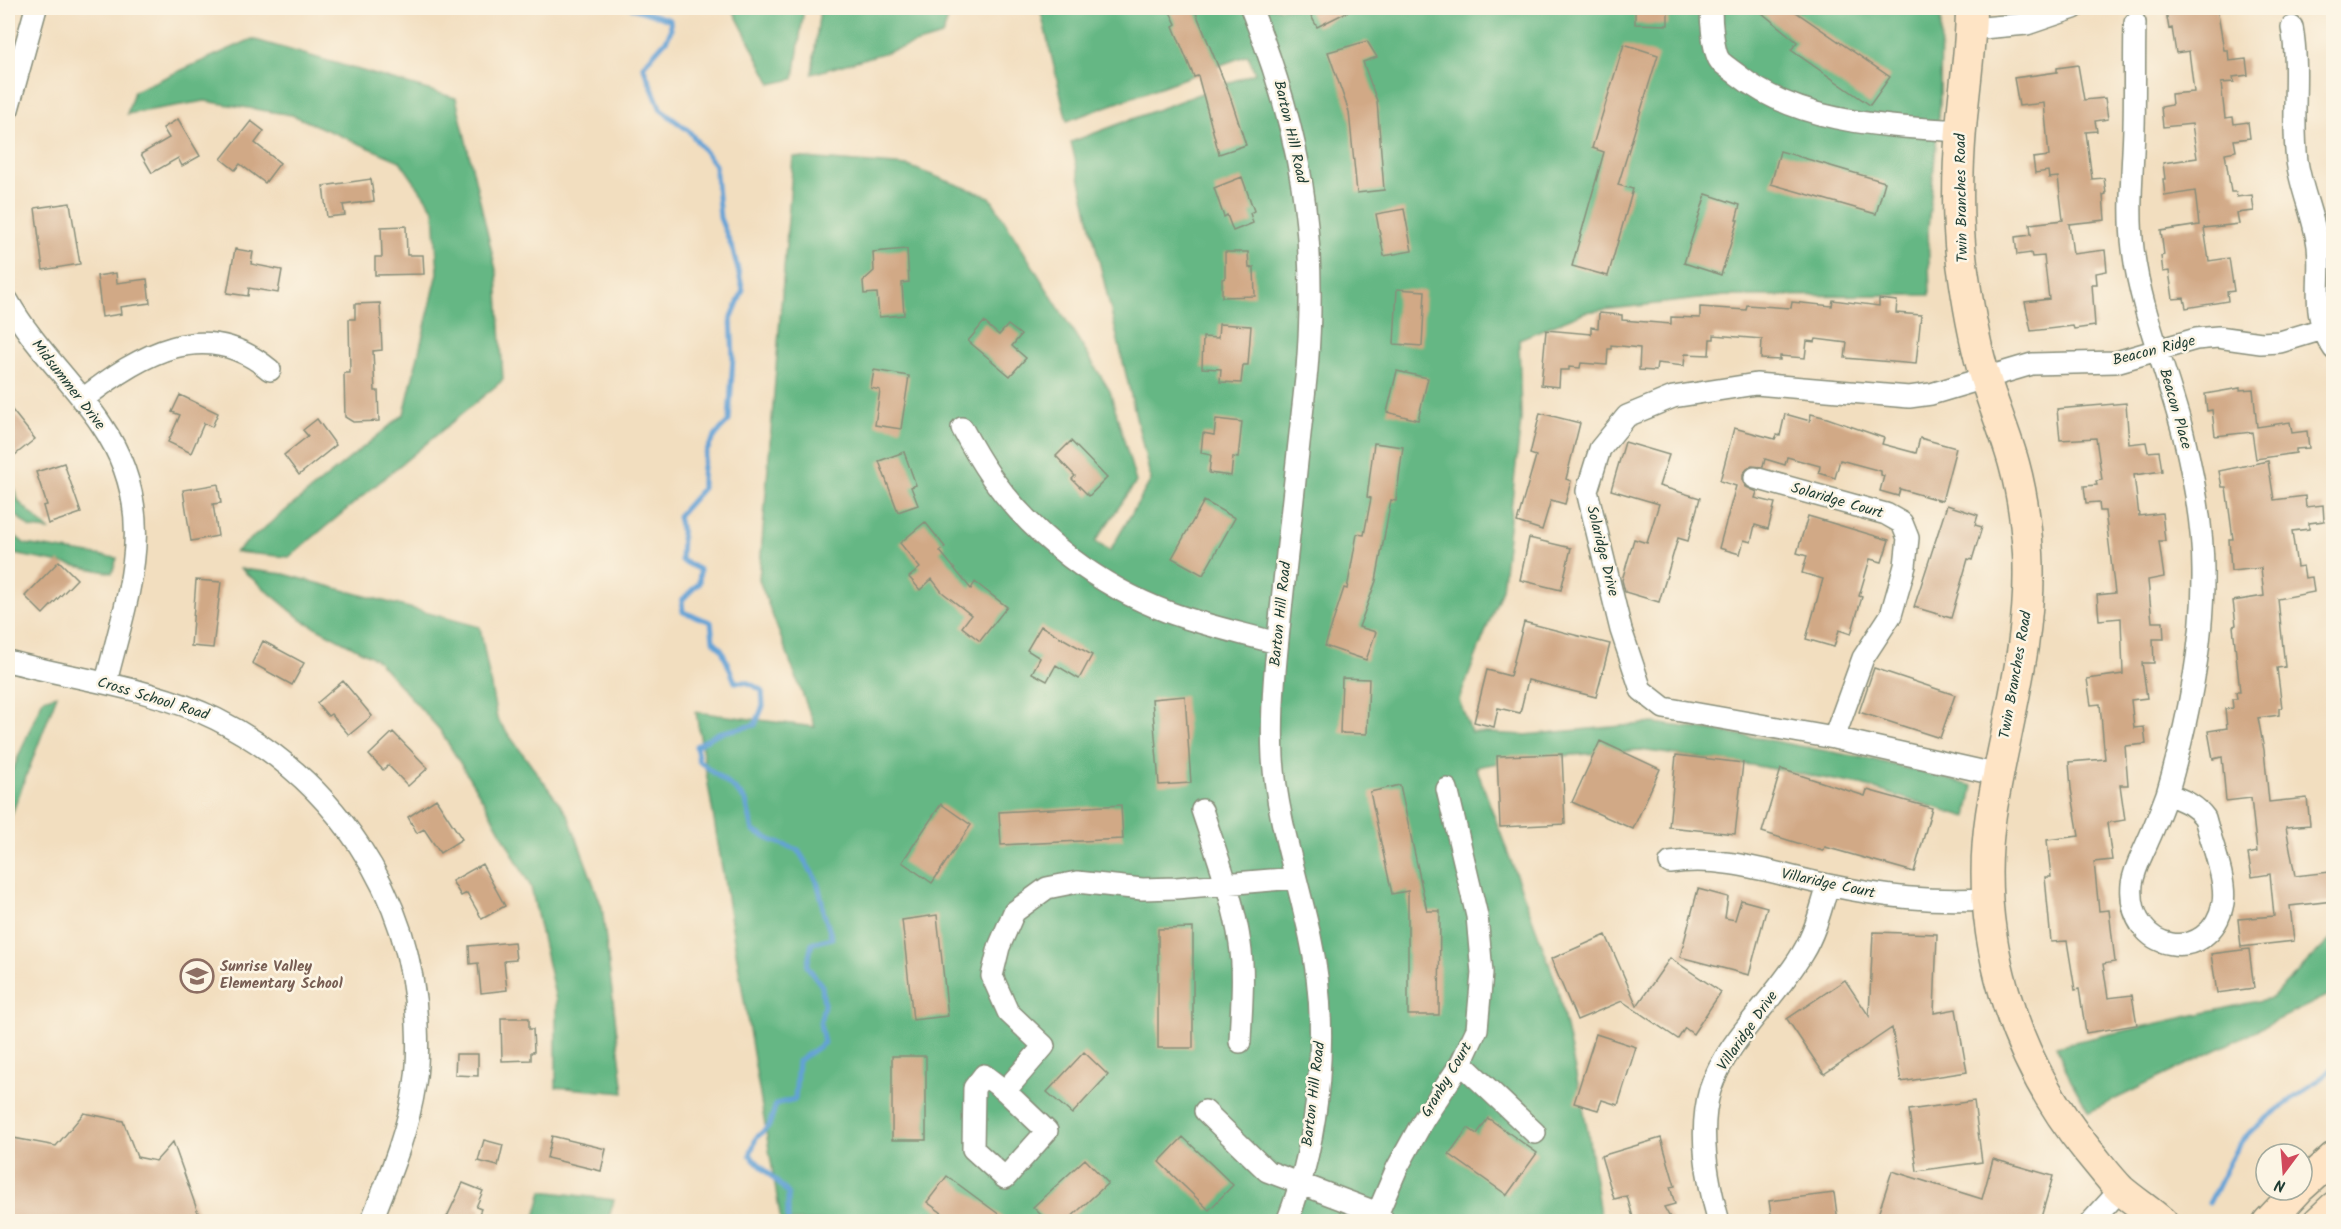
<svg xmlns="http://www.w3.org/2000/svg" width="2341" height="1229" viewBox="0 0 2341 1229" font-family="Kalam,sans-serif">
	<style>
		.forest { fill: #65b784; stroke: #427a5c; stroke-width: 1.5 }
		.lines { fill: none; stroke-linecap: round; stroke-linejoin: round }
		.stream { stroke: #64a2d5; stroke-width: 5 }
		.building { fill: #d1a986 }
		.minor-casing { stroke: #888e7a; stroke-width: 24 }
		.secondary-casing { stroke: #888e7a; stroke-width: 33 }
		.minor { stroke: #fff; stroke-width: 21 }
		.secondary { stroke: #fee4c5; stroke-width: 30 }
		.labels { text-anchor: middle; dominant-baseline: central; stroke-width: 5; stroke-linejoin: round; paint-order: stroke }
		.street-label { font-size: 15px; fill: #1f3d34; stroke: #fcf5e5 }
		.education-label { font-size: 15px; font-weight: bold; fill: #785e54; stroke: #fcf5e5; text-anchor: start }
	</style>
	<rect width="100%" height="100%" fill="#fcf5e5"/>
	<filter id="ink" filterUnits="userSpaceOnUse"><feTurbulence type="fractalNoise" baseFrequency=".0167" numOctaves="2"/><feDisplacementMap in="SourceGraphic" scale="12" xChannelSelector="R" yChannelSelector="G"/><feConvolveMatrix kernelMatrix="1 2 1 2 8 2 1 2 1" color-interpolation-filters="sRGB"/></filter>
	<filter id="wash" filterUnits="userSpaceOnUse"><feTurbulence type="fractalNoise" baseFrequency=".008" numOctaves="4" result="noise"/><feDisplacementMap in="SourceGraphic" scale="24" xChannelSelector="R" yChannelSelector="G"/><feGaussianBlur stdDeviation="1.35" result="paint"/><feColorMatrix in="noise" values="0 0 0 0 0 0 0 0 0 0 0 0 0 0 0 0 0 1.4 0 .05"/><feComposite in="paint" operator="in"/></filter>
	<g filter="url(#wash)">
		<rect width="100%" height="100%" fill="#f2debf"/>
		<path class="forest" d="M732 8H804L794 79 771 84Z
			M820 8H952L942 36 812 74Z
			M1040 8H1941L1940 104 1928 228 1930 295 1725 296 1585 312 1519 339 1521 420 1502 589 1459 700 1471 732 1525 735 1654 723 1736 734 1875 760 1973 786 1967 817 1861 785 1751 765 1640 750 1520 759 1476 767 1557 985 1587 1127 1601 1221H781L696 712 815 727 759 580 793 157 908 166 990 197 1110 391 1136 482 1095 542 1110 551 1151 480 1071 142 1255 73 1248 55 1067 121Z
			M252 39 456 98 497 274 503 380 289 557 235 552 404 414 438 273 434 210 400 161 292 115 205 101 127 114 134 91Z
			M8 474 19 502 49 530 30 528 8 508Z
			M8 530 25 544 117 558 112 573 8 553Z
			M241 569 284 574 480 627 497 719 568 815 602 907 624 1093 556 1087V1000L531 887 484 802 440 730 376 659 302 620Z
			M57 695 8 824V781L43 699Z
			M2333 937V993L2089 1112 2071 1081 2056 1046 2271 998Z
			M542 1191 614 1200 608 1221H534Z"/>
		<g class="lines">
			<path class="stream" d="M632 8 670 20 671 30 667 39 643 66 661 110 689 131 715 165 720 218 733 250 743 290 731 319 733 357 729 421C707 441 701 459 702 489L678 516 682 535 681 560 700 570 699 583 682 600 683 612 711 622 713 640 722 650 735 682H746L762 690 763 706 755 725 718 733 696 746 699 761 736 790 746 801 753 831 771 840 798 850 817 881 822 901 823 911 832 938 812 943 807 966 822 986 824 1005 820 1023 824 1043 798 1061 795 1099 776 1104 769 1126 756 1138 750 1155 788 1193V1222
				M2209 1203C2222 1180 2230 1153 2249 1134 2273 1109 2307 1092 2334 1067"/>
		</g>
		<g id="blocks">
			<path class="building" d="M1168 8H1194L1229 93 1246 145 1219 154 1198 76 1194 77 1173 26 1176 24Z
				M1307 8H1355L1317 27Z
				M1635 8H1668V25L1635 24Z
				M1756 8H1790L1890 77 1870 105 1791 50 1797 42Z
				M2183 8H2217L2224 50H2228L2229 61 2246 59 2248 75 2233 77 2234 82 2221 83 2225 118 2233 117 2234 124 2248 122 2250 138 2234 140 2236 151 2225 153 2231 192H2236L2237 197 2252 195 2254 211 2237 213 2239 224 2204 228 2209 261 2229 258 2234 291 2227 292 2228 301 2186 308 2184 298 2173 299 2169 271 2163 272 2161 256 2164 255 2161 231 2199 225 2195 191 2165 196 2163 179H2165L2163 163 2197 158 2192 124 2163 127 2161 107 2172 105 2171 94 2194 92 2189 51 2176 53 2172 28 2169 29 2166 11Z
				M1367 41 1377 57 1363 62 1377 101 1384 190 1357 193 1349 112 1328 52Z
				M1624 44 1658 55 1618 185 1633 189 1608 276 1572 266 1604 152 1592 148Z
				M2078 65 2084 100 2105 98 2108 119 2095 121 2097 131 2086 132 2092 179 2104 178 2106 194 2103 195 2105 220 2069 224 2073 254 2105 250 2107 271 2096 273 2097 284H2092L2095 326 2074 329 2073 326 2031 331 2025 302 2049 299 2044 256 2032 257 2031 253 2017 255 2015 237 2031 235 2030 224 2063 220 2058 177 2049 178 2048 171 2035 173 2033 158 2049 156 2044 103 2019 106 2014 78 2057 72V68Z
				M178 119 200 156 182 166 178 158 152 173 141 154 169 138 163 128Z
				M251 121 264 131 255 143 280 163 265 183 240 164 235 170 221 159Z
				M1780 151 1885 182 1876 214 1771 184Z
				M1242 177 1254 211 1250 213 1253 223 1233 231 1227 215 1224 217 1214 188Z
				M371 179 374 201 343 205 345 215 327 217 323 186Z
				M1706 194 1740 205 1736 220H1738L1721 275 1684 263Z
				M70 203 80 264 43 270 35 208Z
				M1404 209 1412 251 1384 256 1376 214Z
				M406 226 407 255H423L424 274 375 275V257H382L381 227Z
				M235 249 253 252 251 264 282 270 278 293 249 288 248 296 227 293Z
				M907 249 909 282 902 283 904 315 879 317 877 293 864 294 863 281 874 271 873 252Z
				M1225 252H1248L1249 268 1254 267 1255 296 1222 297V279L1225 278Z
				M116 273 117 283 147 279 150 303 120 307 121 314 102 317 97 276Z
				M1397 289 1425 291 1422 346 1394 344Z
				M1879 299 1897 301 1896 313 1921 315 1916 364 1845 358 1847 343 1816 339 1815 342 1807 341 1805 358 1780 356V360L1761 359 1762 339 1714 335V339H1710L1709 355 1685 354 1684 366 1657 363 1656 371 1639 370 1640 348 1611 345V349H1608L1607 365 1581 363 1580 368 1569 367V370H1560L1559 387 1541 385 1546 330 1591 334V327L1598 328 1599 313 1622 315V320L1671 324V317L1700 318V307L1746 310 1747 305 1791 308 1792 302 1832 306 1833 300 1879 306Z
				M380 303 382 350 373 351 375 391H378L379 421 353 422 345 417 344 373H350L349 319H355V304Z
				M984 322 999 335 1008 325 1021 335 1012 346 1026 358 1010 376 968 341Z
				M1219 324 1251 326 1248 365H1243L1241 383 1220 382 1221 369 1202 368 1203 337 1218 338Z
				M874 370 909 376 901 429 875 425 880 390 871 388Z
				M1397 371 1428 378 1418 420 1387 412Z
				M2240 388V390L2253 389 2257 427 2290 422 2292 433 2307 431 2309 448 2296 449V453L2256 459 2252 432 2215 436 2212 410 2207 411 2205 394Z
				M180 395 218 413 212 427 204 423 191 453 168 442 180 415 172 412Z
				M2126 403 2129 444 2146 442 2148 452 2159 451 2162 471 2134 475 2139 516 2162 513 2165 541H2159L2164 577 2148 580 2152 622H2163L2164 639H2153L2154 663H2142L2147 698 2131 700 2134 728 2144 727 2146 744 2125 746 2128 785H2120L2125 820 2107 823 2112 860 2094 862 2099 911 2109 910 2115 962 2103 964 2108 998 2132 995 2137 1025 2086 1033 2079 989 2075 990 2067 941 2051 942 2045 877H2051L2047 840 2079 836 2071 789 2069 762 2105 759 2100 704 2091 705 2087 679 2123 674 2121 618 2099 620 2097 595 2115 593 2105 511H2100L2099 502 2086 503 2084 486 2097 485 2096 481 2102 480 2096 438 2060 440 2057 409Z
				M8 405 35 439 15 455 8 445Z
				M1540 413 1580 423 1566 479 1571 481 1565 504 1551 500 1542 530 1517 522 1536 456 1530 454Z
				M1785 414 1810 421 1811 414 1827 418 1884 438 1882 444 1916 453 1920 438 1956 448 1942 501 1900 489 1898 496 1880 491 1884 476 1881 475V471L1840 460 1835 478 1819 473 1820 466 1787 457 1785 465 1765 459 1763 467 1752 466 1747 469 1743 474V481L1746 487 1757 492 1755 498 1775 503 1768 529 1755 525 1751 542 1744 540 1740 554 1719 548 1736 486 1720 481 1734 428 1775 439 1777 435 1780 436Z
				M317 419 336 445 299 475 284 455 308 436 303 430Z
				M1216 419 1242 422 1238 458 1233 457 1231 476 1209 473 1211 455 1201 453 1203 433 1214 435Z
				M1071 441 1107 478 1089 496 1072 479 1075 476 1056 456Z
				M1625 442 1669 455 1659 486 1700 498 1688 541 1678 538 1659 602 1625 592 1622 580 1634 539 1647 543 1659 504 1611 490Z
				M1374 443 1403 447 1396 501 1391 500 1376 581 1359 627 1376 632 1366 660 1325 646 1344 588 1347 589 1357 534 1364 535 1371 498 1367 497Z
				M904 452 916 485 911 487 918 505 898 512 879 461Z
				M2268 461 2274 500 2305 496 2306 507 2323 505 2324 521 2309 523V529L2292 531 2297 567 2303 566 2305 578 2312 577 2314 592 2278 599 2285 667 2277 668 2282 708H2279V715L2258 718 2264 750 2269 802 2307 798 2310 825 2286 827 2295 876 2330 872 2333 901 2290 906 2294 941 2241 947 2238 919 2274 916 2270 874 2252 877 2248 854 2257 852 2251 798 2226 801 2222 757 2213 759 2208 731 2227 728 2225 709 2233 708 2232 699H2237L2236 692H2240L2233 626 2236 625 2233 601 2264 596 2261 568 2231 571 2229 539H2233L2226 487H2222L2219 471Z
				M64 463 81 513 48 524 43 506 47 505 36 472Z
				M218 484 221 503 213 504 218 536 191 541 183 490Z
				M1204 501 1235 518 1203 575 1172 558Z
				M1947 505 1978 515 1975 525 1982 527 1972 560 1968 559 1951 618 1914 607Z
				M1808 516 1889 540 1882 562 1870 559 1859 596 1862 597 1851 634 1839 630 1834 647 1806 639 1823 579 1802 573 1807 556 1797 553Z
				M925 522 945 547 940 551 971 589 975 582 1007 607 980 641 962 627 971 615 942 592 932 579 920 590 909 577 920 568 900 543Z
				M1529 538 1571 548 1561 590 1520 580Z
				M59 561 77 579 43 614 25 596Z
				M196 580 221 582 213 648 191 646Z
				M1524 622 1610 644 1596 697 1528 680 1520 713 1498 708 1494 727 1474 722 1487 670 1510 676Z
				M1041 626 1092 655 1079 679 1056 665 1047 681 1032 673 1040 658 1027 650Z
				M263 641 304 663 292 685 252 663Z
				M1874 668 1955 695 1940 738 1859 712Z
				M1342 678 1369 679 1367 734 1340 733Z
				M343 681 372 716 349 735 331 714 328 716 317 703Z
				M1185 696 1191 783 1159 785 1152 699Z
				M393 732 428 768 408 786 388 765 383 770 369 755Z
				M1600 741 1660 769 1633 829 1572 802Z
				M1562 754 1565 824 1500 827 1497 756Z
				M1676 755 1743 763 1735 834 1669 827Z
				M1781 769 1865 796 1867 790 1932 808 1914 872 1825 847 1823 851 1762 832Z
				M1400 785 1427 911H1440L1439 1015H1408V891L1392 894 1370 792Z
				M436 799 462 839 440 853 424 829 417 833 408 817Z
				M941 804 971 825 932 883 902 862Z
				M1121 805 1123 839 1001 845 999 812Z
				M482 864 505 906 482 919 467 893 461 896 452 881Z
				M1698 889 1728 897 1725 918 1735 920 1741 900 1767 907 1749 975 1680 957Z
				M937 915 948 1016 913 1020 902 920Z
				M1193 928V1048H1158V929Z
				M1873 932 1937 934 1934 1013 1956 1009 1967 1072 1901 1082 1892 1028 1824 1074 1787 1019 1845 980 1869 1016Z
				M1606 935 1637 1006 1670 958 1721 992 1693 1034 1685 1028 1678 1039 1622 1001 1577 1020 1551 959Z
				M514 942 516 960 504 961 507 990 481 993 478 963 470 964 469 946Z
				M2249 949 2254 988 2217 993 2211 954Z
				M501 1018H529V1029H533L534 1052H531V1060L502 1061Z
				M1596 1034 1636 1047 1618 1105 1602 1100 1598 1110 1574 1103Z
				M1084 1052 1108 1075 1072 1114 1047 1092Z
				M456 1054H478V1076L455 1075Z
				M892 1056H926V1140H892Z
				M1974 1101 1982 1162 1917 1171 1909 1110Z
				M84 1113 123 1121 137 1157 156 1161 173 1142 201 1221H8V1137L56 1146Z
				M1488 1118 1537 1153 1507 1195 1449 1154 1468 1128 1477 1134Z
				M552 1136 606 1149 601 1171 547 1158Z
				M1183 1137 1233 1185 1209 1210 1159 1162Z
				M1661 1138 1675 1186 1670 1187 1675 1204 1664 1207 1672 1221H1634L1627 1196 1614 1199 1601 1156Z
				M484 1140 503 1145 498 1166 478 1161Z
				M1085 1159 1108 1183 1067 1221H1047L1033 1207Z
				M1993 1159 2053 1176 2040 1221H1876L1892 1171 1982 1199Z
				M947 1176 1008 1221H953L927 1202Z
				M463 1183 483 1191 476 1207 481 1209 476 1221H445Z
				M1834 1193 1838 1221H1772L1769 1201Z"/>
		</g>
	</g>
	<g filter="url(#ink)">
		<use href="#blocks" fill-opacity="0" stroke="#888e7a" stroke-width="1.5"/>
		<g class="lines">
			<g class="minor-casing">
				<path id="minor" d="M1251 8C1301 132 1318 235 1307 369 1299 440 1292 511 1284 582 1278 640 1270 699 1273 758 1277 819 1297 876 1310 936 1330 1026 1321 1136 1287 1222
					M1711 8C1711 20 1713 52 1720 61 1725 66 1733 71 1738 75 1799 124 1886 126 1961 131
					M2135 23C2134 58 2135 93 2134 127 2133 168 2128 208 2133 249 2141 313 2167 371 2183 433 2194 478 2203 524 2203 571 2204 643 2187 726 2167 794
					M2292 27C2300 72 2291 116 2297 161 2301 190 2314 216 2318 246 2322 283 2309 314 2334 349
					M1971 29 2027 24 2074 8
					M8 109 36 8
					M8 301C33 346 72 381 101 424 161 512 129 589 106 682
					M82 400C139 355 205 315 270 370
					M962 428C971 445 981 462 992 478 1035 538 1099 586 1168 612 1203 625 1241 633 1277 643
					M1755 478 1886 514 1902 523 1908 538 1905 566 1891 615 1863 658 1834 738
					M8 661C77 680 151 687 216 719 334 778 412 894 417 1025 418 1045 418 1065 415 1084 408 1132 389 1177 371 1222
					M1999 775 1834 738 1664 708 1641 690 1621 630 1587 491 1600 449 1627 416 1673 397 1756 384 1909 397 1931 394 2032 364 2116 362 2196 339 2218 337 2261 343 2280 342 2323 329
					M2167 794C2182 800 2195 804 2205 818 2211 842 2227 880 2223 903 2211 966 2126 955 2132 884 2134 869 2142 855 2148 841 2155 826 2161 810 2167 794Z
					M1202 810C1216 853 1234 900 1240 944 1245 976 1241 1010 1240 1042
					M1670 863C1725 855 1775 874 1828 885 1885 897 1929 902 1987 899
					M1461 1063 1535 1133
					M984 1075 1005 1091 1047 1131 1005 1178 973 1149 974 1088Z
					M1005 1091 1044 1046 1008 1012 992 976 999 947 1014 912 1047 888 1077 882 1142 889 1176 888 1295 878
					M1205 1111 1267 1171 1378 1213 1385 1222
					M1374 1222 1397 1168 1424 1119 1461 1063 1477 1029 1482 973 1477 916 1447 789
					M1719 1222C1707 1180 1698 1132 1710 1090 1725 1042 1776 998 1802 954 1815 933 1821 909 1828 885
					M2091 1222 2121 1189"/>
			</g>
			<g class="secondary-casing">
				<path id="secondary" d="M1971 8C1971 48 1964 89 1961 129 1957 178 1956 229 1964 277 1969 311 1975 345 1985 378 1994 407 2006 435 2014 464 2022 493 2026 523 2028 553 2033 641 2005 727 1991 814 1973 933 2012 1058 2088 1151 2099 1164 2109 1178 2121 1190 2134 1201 2149 1211 2162 1222
					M2302 1186 2334 1157
					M2268 1222 2298 1190
					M2318 1222 2334 1207"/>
			</g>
			<use href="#minor" class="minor"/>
			<use href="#secondary" class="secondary"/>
		</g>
	</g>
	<defs>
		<g id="school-ring" transform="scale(1.725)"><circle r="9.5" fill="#fcf5e5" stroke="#8d6e63" stroke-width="1.5"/><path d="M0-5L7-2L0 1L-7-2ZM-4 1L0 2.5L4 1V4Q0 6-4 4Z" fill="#8d6e63"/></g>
	</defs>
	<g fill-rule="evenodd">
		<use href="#school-ring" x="197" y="976"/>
	</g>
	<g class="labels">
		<g class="street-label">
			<text transform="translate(1290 132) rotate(77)">Barton Hill Road</text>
			<text transform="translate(1962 198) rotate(-91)">Twin Branches Road</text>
			<text transform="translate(2154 351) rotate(-14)">Beacon Ridge</text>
			<text transform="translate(68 385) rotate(52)">Midsummer Drive</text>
			<text transform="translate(2175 409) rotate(74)">Beacon Place</text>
			<text transform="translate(1837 501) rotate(16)">Solaridge Court</text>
			<text transform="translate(1602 551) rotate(76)">Solaridge Drive</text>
			<text transform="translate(1281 614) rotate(-84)">Barton Hill Road</text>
			<text transform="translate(2016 675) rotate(-80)">Twin Branches Road</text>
			<text transform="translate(153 699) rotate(17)">Cross School Road</text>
			<text transform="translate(1828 884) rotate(12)">Villaridge Court</text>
			<text transform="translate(1748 1031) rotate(-55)">Villaridge Drive</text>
			<text transform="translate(1447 1080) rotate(-59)">Granby Court</text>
			<text transform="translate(1314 1094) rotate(-83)">Barton Hill Road</text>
		</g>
		<g class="education-label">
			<text x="220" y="967">Sunrise Valley<tspan x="220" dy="17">Elementary School</tspan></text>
		</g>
	</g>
	<rect width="2341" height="1229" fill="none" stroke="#fcf5e5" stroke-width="30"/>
	<g transform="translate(2284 1172) rotate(196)"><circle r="28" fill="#fcf5e5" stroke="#a4ab9e" stroke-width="1.5"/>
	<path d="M0-4.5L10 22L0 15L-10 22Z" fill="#d1495b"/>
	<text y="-9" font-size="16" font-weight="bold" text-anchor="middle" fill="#1f3d34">N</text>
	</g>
</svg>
